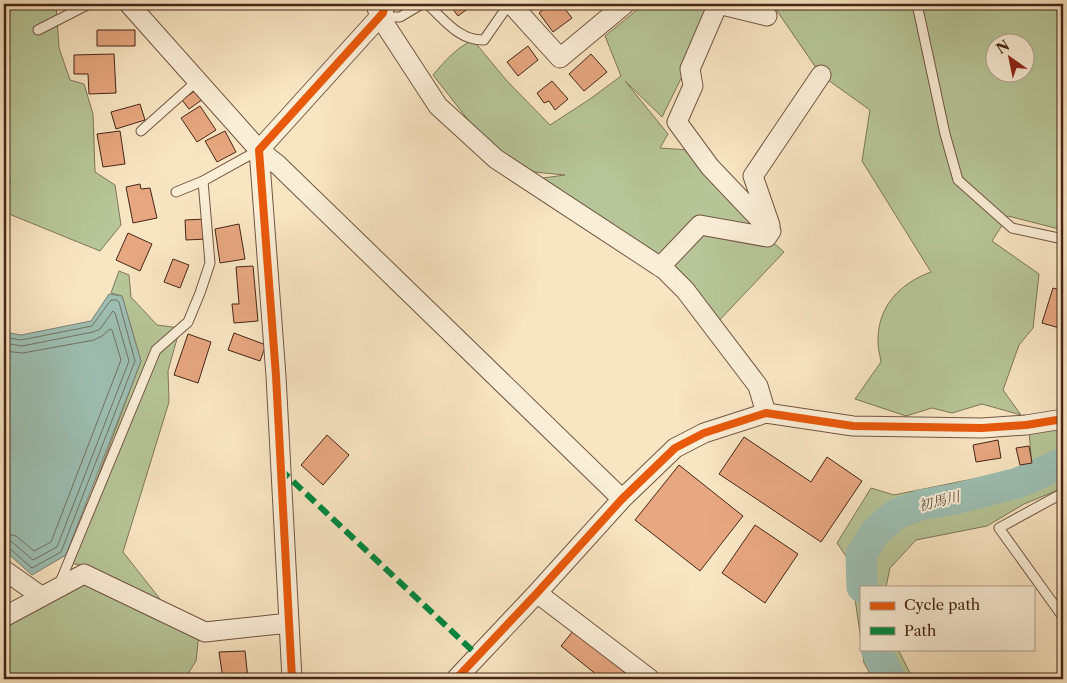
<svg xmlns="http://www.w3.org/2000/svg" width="1067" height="683" viewBox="0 0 1067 683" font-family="'Libre Caslon Text','Noto Serif JP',serif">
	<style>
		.green { fill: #b7c698; stroke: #7f7658; fill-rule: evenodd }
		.water { fill: #9dbfb3; stroke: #7b8175 }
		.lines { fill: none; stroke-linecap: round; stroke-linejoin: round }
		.shore { stroke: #727265; stroke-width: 1 }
		.river { stroke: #9dbfb3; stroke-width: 31 }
		.building { fill: #e7a780; stroke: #472517 }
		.service-casing { stroke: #735542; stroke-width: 11 }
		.minor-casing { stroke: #735542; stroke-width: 21 }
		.service { stroke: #faeed7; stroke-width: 9 }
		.minor { stroke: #faeed7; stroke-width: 19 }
		.quiet { stroke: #00873e; stroke-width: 6; stroke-dasharray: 12 6; stroke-linecap: butt }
		.cycleway-casing { stroke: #faeed7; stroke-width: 11 }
		.cycleway { stroke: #e8590c; stroke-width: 8 }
		.labels { text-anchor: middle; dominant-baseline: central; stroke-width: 4; stroke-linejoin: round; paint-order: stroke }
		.water-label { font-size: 14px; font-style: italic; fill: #5c4c3e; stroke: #faeed7 }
	</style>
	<rect width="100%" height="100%" fill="#f8e5c2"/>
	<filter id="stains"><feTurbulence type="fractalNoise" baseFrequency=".004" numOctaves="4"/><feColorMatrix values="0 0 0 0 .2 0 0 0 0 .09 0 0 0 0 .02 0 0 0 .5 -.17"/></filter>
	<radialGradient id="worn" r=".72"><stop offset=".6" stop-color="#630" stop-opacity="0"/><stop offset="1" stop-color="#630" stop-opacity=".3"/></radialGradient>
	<path class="green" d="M4 4H56L59 48 70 80 84 84 93 114 95 172 115 185 121 225 100 251 4 212Z
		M644 4H1063V230L1008 216 992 241 1039 274 1033 328 1019 345 1003 390 1021 415 982 404 952 413 932 408 906 416 855 399 881 362C880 355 878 349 878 342 877 307 900 283 931 272L862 161 870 110 821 75 775 8 718 4 662 117 625 81 668 134 660 148 689 150 767 237 784 252 713 327 665 270 528 180 565 175 513 170 469 121 433 75C445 61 456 48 473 40L507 81 550 125 590 99 621 76 605 36ZM994 42H1024V72H994Z
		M119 271 129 275 131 297 157 325 180 328 168 371 169 402 123 552 160 599 162 607 84 566 66 562 141 361 122 296 111 293Z
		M1063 425V488L1024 504 987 526 916 540 890 568 886 587H861V640L851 572 846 556 837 543 871 488 894 495 1032 467 1029 431Z
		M84 574 199 634 196 661 189 672 192 679H4V623Z
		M862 649H898L913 679H873L864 663Z"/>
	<path class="water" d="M109 294 122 296 141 361 66 555 32 575 4 550V332L21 335 91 321Z"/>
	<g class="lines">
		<path class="shore" d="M4 337 21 340 92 326 111 300H117L119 302 135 361 61 552 32 568 9 548 4 546
			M4 343 22 346 93 332 100 329 113 311 115 313 129 361 57 547 33 560 12 542 4 540
			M4 351 23 353 94 340 102 336 110 329 112 330 121 360 51 542 34 551 16 536 4 533"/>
		<path class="river" d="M862 587 861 555 875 532 896 514 921 505 955 499 1018 483 1063 463
			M876 649 890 679"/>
	</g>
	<path class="building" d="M449 4H474L458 16Z
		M550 4H561L572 18 553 32 539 13Z
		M97 30H135V46H97Z
		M528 46 538 60 518 76 507 62Z
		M114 54 116 93 89 94 88 74H74V55Z
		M591 54 607 72 584 91 569 74Z
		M552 81 568 99 555 110 549 101 544 103 537 93Z
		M196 90 203 99 189 109 182 100Z
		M140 104 145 120 116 129 111 112Z
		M200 106 216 130 197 142 181 118Z
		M120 131 125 164 103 167 97 134Z
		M225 131 236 152 217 162 205 141Z
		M140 184 141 189 150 188 157 218 133 223 126 187Z
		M206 219 207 239 186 240 185 220Z
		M239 224 245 259 220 263 215 229Z
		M128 233 152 244 140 271 116 260Z
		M173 259 189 265 180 288 164 282Z
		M253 266 258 321 234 323 232 304H239L236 267Z
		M1053 288 1063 291V329L1042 323Z
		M234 333 266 345 260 361 228 350Z
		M188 334 211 342 198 383 174 375Z
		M327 435 349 455 323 485 301 465Z
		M744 437 811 482 827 457 862 481 821 542 719 474Z
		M998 440 1001 458 976 462 973 445Z
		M1029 446 1032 463 1020 465 1016 448Z
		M679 465 743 516 700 571 635 520Z
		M755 525 798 554 765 603 722 573Z
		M573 631 633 679H602L561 646Z
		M245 651 248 679H223L219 652Z"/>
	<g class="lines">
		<g class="service-casing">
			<path id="service" d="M427 4C444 19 459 41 484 40L509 4
				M917 4 945 134 958 180 1012 228 1063 239
				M380 17H400L422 4
				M38 30 89 4
				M141 131 197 81
				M176 192 203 181 259 150
				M1063 493 999 528 1063 617
				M59 585 156 350 188 322 200 293 210 263 203 181"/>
		</g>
		<g class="minor-casing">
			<path id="minor" d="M129 4 259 150 278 165 622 499
				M511 4 560 58 625 4
				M376 5 380 17 438 106 496 159 665 270 685 290 758 386 766 413
				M770 225 753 176 821 75
				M660 267 700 225 767 237 771 231 710 167 677 122 693 86 690 69 718 4 767 16
				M4 570 41 596
				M537 593 650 679
				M4 617 84 574 205 632 289 623
				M292 679 276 376 259 150 383 13 385 4
				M456 679 537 593 622 499 675 448 704 433 766 413 853 426 982 428 1026 425 1063 419"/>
		</g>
		<use href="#service" class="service"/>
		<use href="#minor" class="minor"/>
		<path class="quiet" d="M4 178 9 183
			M280 469 478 656"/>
		<g class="cycleway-casing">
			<path id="cycleway" d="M292 679 276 376 259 150 383 13 385 4
				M456 679 537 593 622 499 675 448 704 433 766 413 853 426 982 428 1026 425 1063 419"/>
		</g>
		<use href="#cycleway" class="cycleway"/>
	</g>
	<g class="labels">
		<g class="water-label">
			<text transform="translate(939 501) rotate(-14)">初馬川</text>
		</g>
	</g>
	<rect width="1067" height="683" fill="none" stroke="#f8e5c2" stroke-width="20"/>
	<rect x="5" y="5" width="1057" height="673" fill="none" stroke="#472517" stroke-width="2.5"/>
	<rect x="10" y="10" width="1047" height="663" fill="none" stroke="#472517"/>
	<rect x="860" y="586" width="175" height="65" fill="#faeed7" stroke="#b29e8a"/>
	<rect x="870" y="602" width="25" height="8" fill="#e8590c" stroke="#b29e8a"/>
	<text x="904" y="610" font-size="15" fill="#472517">Cycle path</text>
	<rect x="870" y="627" width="25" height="8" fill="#00873e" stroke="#b29e8a"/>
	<text x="904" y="636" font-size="15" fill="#472517">Path</text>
	<g transform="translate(1010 58) rotate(327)"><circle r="24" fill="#faeed7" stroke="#b29e8a"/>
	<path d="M0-4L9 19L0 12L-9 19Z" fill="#8f2418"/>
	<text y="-8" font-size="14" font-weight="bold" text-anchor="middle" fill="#472517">N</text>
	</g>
	<rect width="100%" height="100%" filter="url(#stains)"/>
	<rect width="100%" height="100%" fill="url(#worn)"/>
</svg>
